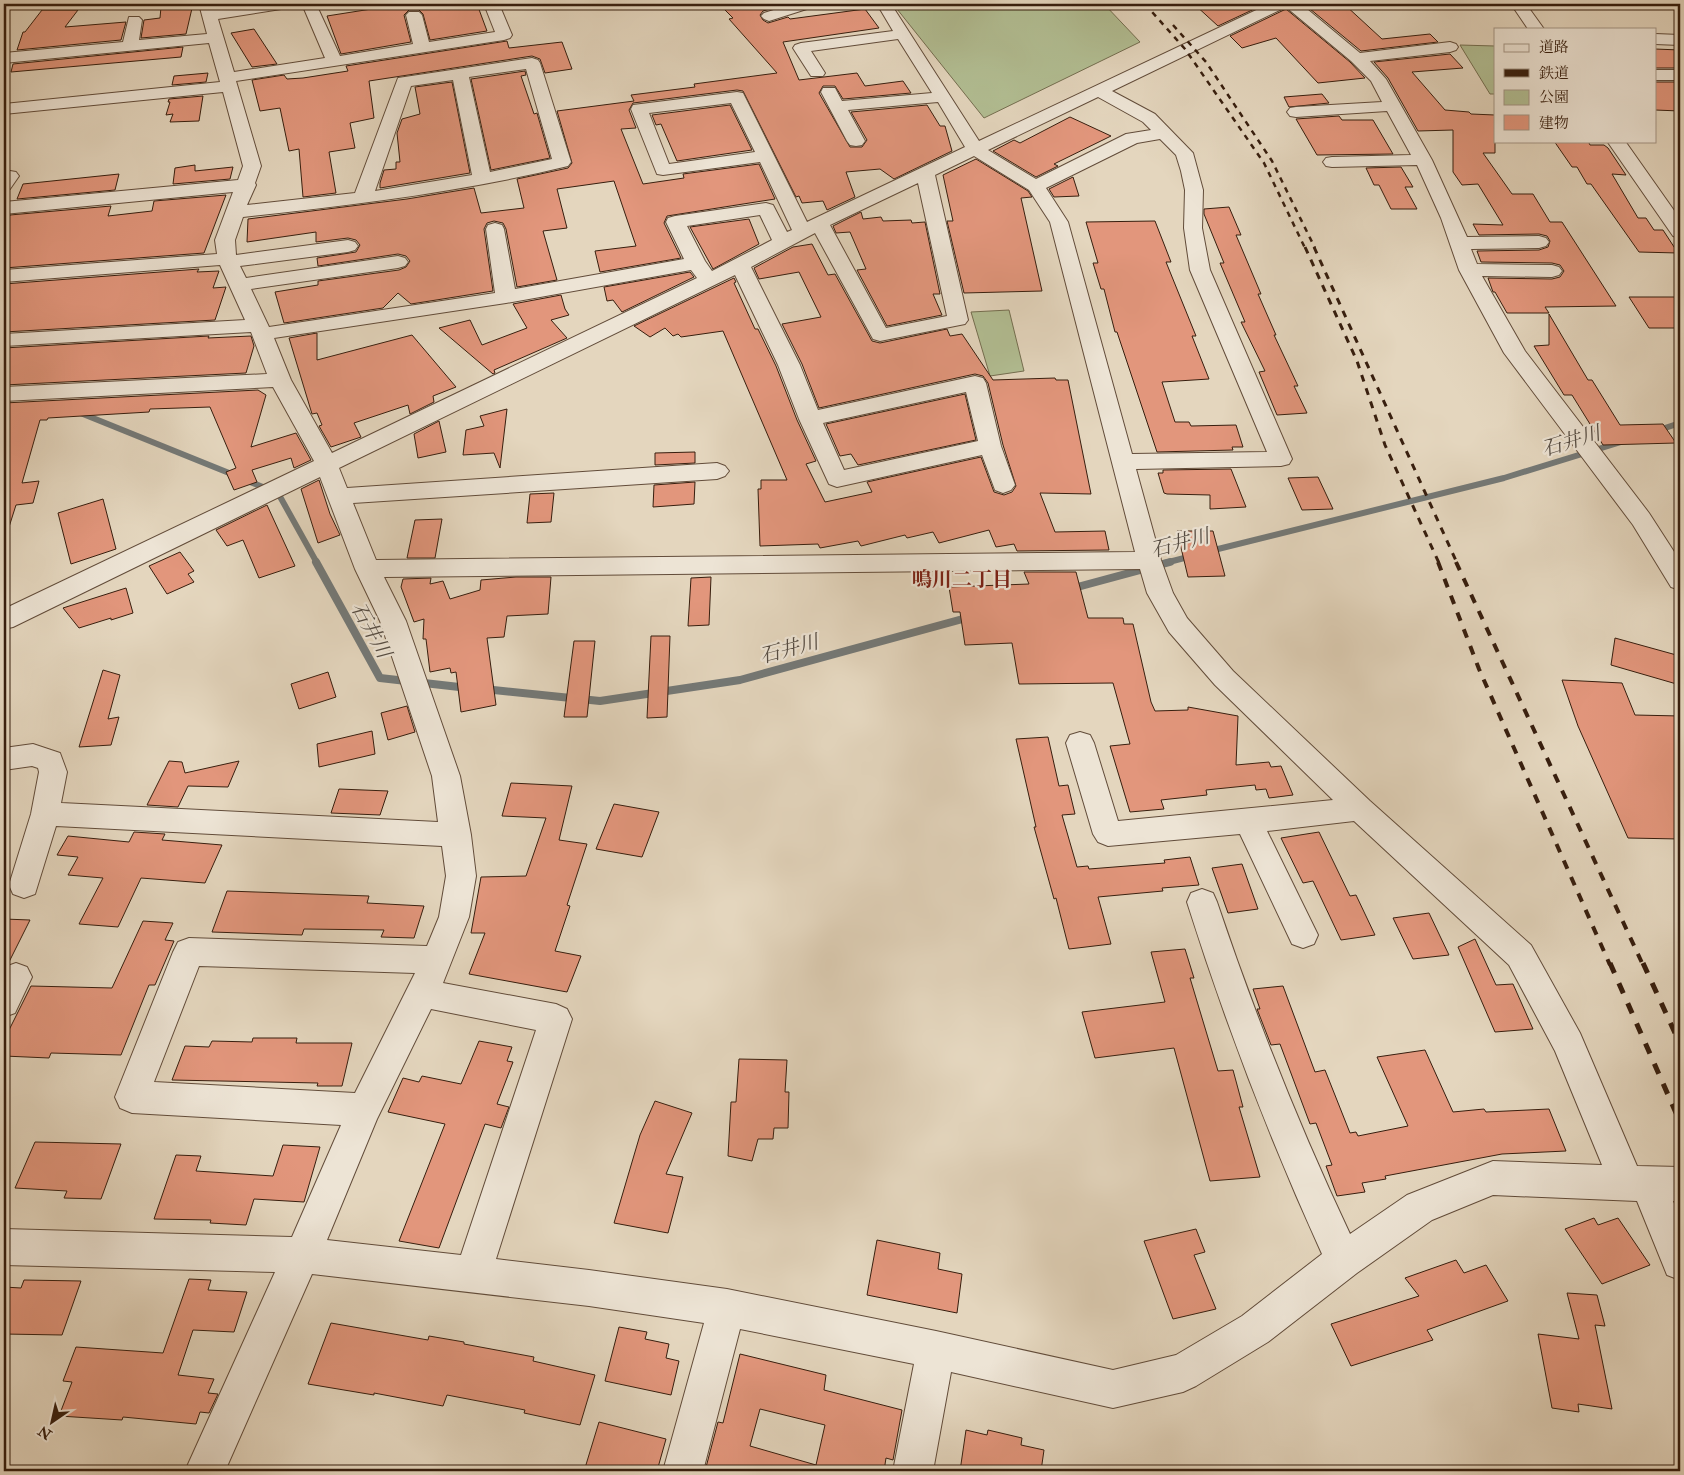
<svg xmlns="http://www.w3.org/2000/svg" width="1684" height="1475" viewBox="0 0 1684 1475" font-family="'IM FELL Double Pica','Noto Serif JP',serif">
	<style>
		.green { fill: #b2be93; stroke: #746e50 }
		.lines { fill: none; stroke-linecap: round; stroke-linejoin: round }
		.stream-far1 { stroke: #747977; stroke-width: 6 }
		.stream { stroke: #747977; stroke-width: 8 }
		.building { fill: #e2967c; stroke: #371e0e; fill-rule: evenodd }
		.minor-casing { stroke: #624c3a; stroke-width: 2 }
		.minor { fill: #ede4d5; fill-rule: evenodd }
		.rail-far3 { stroke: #371e0e; stroke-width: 2.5; stroke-dasharray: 5.5 5.5; stroke-linecap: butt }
		.rail-far2 { stroke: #371e0e; stroke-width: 3; stroke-dasharray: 7 7; stroke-linecap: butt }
		.rail-far1 { stroke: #371e0e; stroke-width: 4; stroke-dasharray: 9 9; stroke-linecap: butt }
		.rail { stroke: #371e0e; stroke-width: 5; stroke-dasharray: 11 11; stroke-linecap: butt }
		.labels { text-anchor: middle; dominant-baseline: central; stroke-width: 4.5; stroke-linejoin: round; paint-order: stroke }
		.water-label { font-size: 20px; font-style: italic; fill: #554c43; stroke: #ede4d5 }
		.neighbourhood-label { font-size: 20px; font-weight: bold; fill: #7a1f14; stroke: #ede4d5 }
	</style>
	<rect width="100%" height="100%" fill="#e4d6be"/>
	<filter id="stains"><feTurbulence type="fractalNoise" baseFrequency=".004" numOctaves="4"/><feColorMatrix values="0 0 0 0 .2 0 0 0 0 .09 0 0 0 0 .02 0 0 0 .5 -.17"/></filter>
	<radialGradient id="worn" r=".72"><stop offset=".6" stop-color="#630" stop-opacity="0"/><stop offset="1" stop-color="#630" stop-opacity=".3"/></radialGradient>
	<path class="green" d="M893 4H1104L1140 42 984 118Z
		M1460 45 1495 46V94H1490Z
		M1009 310 1024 371 990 376 971 312Z"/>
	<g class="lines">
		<path class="stream-far1" d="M78 412 234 475
			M1656 431 1680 423
			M245 480 278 493 317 563
			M1210 551 1504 478 1621 442
			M1165 563 1192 556"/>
		<path class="stream" d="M316 562 380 678 468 688
			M1070 589 1170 562
			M484 689 600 701 740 680 970 617"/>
	</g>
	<path class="building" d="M193 4 186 34 141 38 144 20 160 18 161 7Z
		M403 4H477L487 31 430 40 423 14 419 10H409L404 15 411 42 341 54 327 16Z
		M750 4H773L777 7 763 11 760 15 763 20 768 23 788 17 790 19 865 9 879 28 783 42 799 80 857 73 865 86 903 81 911 93 843 99 835 86H823L819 93 850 147H862L867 140 851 112 927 105 940 126H945L952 151 894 179 880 169 846 172 855 197 827 210 823 201 802 203 799 196 796 197 743 91 737 90 633 103 629 110 636 128 621 129 643 184 684 178 683 174 759 164 775 199 667 216 664 223 681 258 600 272 595 251 636 246 614 181 557 189 567 228 543 231 557 280 517 287 506 229 503 223 494 221 487 223 484 229 493 291 411 304 398 293 383 308 284 323 275 292 318 285V281L399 270 406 267 410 261 406 256 398 254 318 266 317 258 356 252 360 245 356 240 348 238 316 242V232L247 242 248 219 407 199 474 188 481 213 524 208 517 179 568 168 572 163 557 111 634 101 631 95 695 87 694 84 777 73 729 19 733 18 724 9Z
		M1194 4H1265L1218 26Z
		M1304 4H1344L1382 39 1430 34 1438 42 1361 51Z
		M1286 9 1350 62 1365 78 1318 83 1276 38 1242 48 1230 36Z
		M42 10H78L65 27 126 22 121 40 17 50 23 32H25Z
		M254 29 277 64 252 67 231 33Z
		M507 41 509 48 562 42 572 69 545 73 540 59 532 56 369 81 374 118 350 123 355 148 329 152 336 193 303 197 299 149 289 151 280 108 260 111 252 80 284 75 287 79 303 78 348 71 346 66Z
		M183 47 181 57 11 72 13 64Z
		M1655 49 1680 50V68H1655Z
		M1450 54 1463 68 1412 72 1445 110 1469 112 1471 114 1495 115V153H1483L1512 194H1533L1550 222H1562L1616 306 1545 307 1549 313H1507L1495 292H1493L1488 278 1552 279 1560 277 1564 271 1560 265 1552 263 1481 262 1477 251 1539 250 1548 247 1550 241 1547 236 1539 234 1479 235 1473 224 1503 225 1478 184 1462 185 1453 172V130L1418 131 1388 78 1374 62Z
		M525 71 526 75 521 76 534 114 537 113 550 158 491 170 471 79Z
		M208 73 206 82 172 85 174 76Z
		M452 82 470 173 380 188V183L384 170 396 169V162H400L397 133 402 119 420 114 415 87Z
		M1655 82H1680V111L1655 110Z
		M1322 94 1329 103 1289 107 1284 97Z
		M203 96 199 121 170 122 173 114 166 115 170 102H168L169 99Z
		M730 105 752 150 677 161 661 124 656 125 652 115Z
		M1339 116 1342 120H1373L1393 154 1317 155 1296 119Z
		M1070 117 1111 136 1054 164 1058 166 1036 177 993 151 1014 140 1020 143Z
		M1554 141H1588L1590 145H1604L1608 148 1626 175 1612 174 1638 218H1646L1654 230H1663L1678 253 1639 252 1591 184H1587L1577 167H1572Z
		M976 159 1028 191 1032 197 1021 198 1042 291 964 293 947 221H953L943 175Z
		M195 165V171L233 167 230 179 173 184 175 168Z
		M1401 167 1413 187H1405L1417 209H1391L1379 185H1374L1366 168Z
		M119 174 115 190 17 199 23 184Z
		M1073 177 1079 196 1054 197 1049 189Z
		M226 195 204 253 4 268V231L10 215 111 206 108 216 152 211 154 201Z
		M1229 207 1241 235H1236L1261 294H1258L1276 335H1274L1298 386H1294L1307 413 1277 415 1259 372 1265 371 1241 322H1245L1220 263H1224L1204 214V209Z
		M861 212 863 219 881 217 883 221 911 220 912 223 925 222 940 294H933L942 315 887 326 857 270 866 269 850 232 836 233 833 226Z
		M749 219 759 244 713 269 690 227Z
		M1155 221 1171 262H1166L1196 336H1192L1209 379 1162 382 1175 422H1189L1191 426 1236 425 1243 447H1232L1233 450 1157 452 1117 332H1115L1104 289H1101L1093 263H1098L1086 222Z
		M812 244 828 275 835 274 872 341 880 343 947 329 950 336 962 334 993 380 1055 378 1056 380H1068L1091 494 1040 493 1055 532 1105 531 1109 550 1017 551 1014 544 996 547 989 530 939 543 933 532 907 538 905 535 861 546 858 541 820 548 818 544 760 546 758 489H761V480H787L723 331 681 337 678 334 673 336 665 328 650 337 634 326 734 278 736 282 734 283 755 329H758L776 366 797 420 816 461 806 464 825 502 872 492 867 482 981 457 994 492 1004 495 1012 492 1016 486 1003 445 988 383 983 376 975 374 819 408 802 364 782 324 821 317 799 272 759 279 754 268 793 247Z
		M199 269 197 272 219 271 213 288 226 287 215 320 4 332V284Z
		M690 272 694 277 622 312 613 300 607 301 604 287Z
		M561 295 565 309 569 315 551 320 567 338 494 370 495 373 493 374 439 328 470 320 482 345 527 328 513 304Z
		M1629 297H1680V328H1649Z
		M1549 314 1588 380H1592L1620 425 1663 424 1676 443 1603 445 1572 395H1564L1534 346 1549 345Z
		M317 333V360L412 335 456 387 433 396 434 402 410 414 408 405 354 423 361 437 331 447 319 426 322 425 317 413 312 414 289 338Z
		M209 336 208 338 251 336 254 346 246 373 4 385V348Z
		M258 390 266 395 251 447 296 433 311 460 294 468 291 458 252 470 257 482 234 490 226 472 236 468 210 407 150 409 149 412 48 418 47 420H40L22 483 39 481 33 503 16 505 9 527 4 526V403Z
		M965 394 976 440 858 465 851 454 840 456 826 424Z
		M507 409 500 468 494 453 463 455 466 430 484 426 480 416Z
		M439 421 446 452 418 458 414 434Z
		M695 452V463L655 465V453Z
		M1231 469 1246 507 1210 509V495L1167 494 1164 493 1158 473H1163V470Z
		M1318 477 1333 509 1302 510 1288 478Z
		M319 480 330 514 340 535 318 543 301 489Z
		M695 482 694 504 653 507 654 485Z
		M554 493 551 522 527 523 530 494Z
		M103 499 116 549 71 564 58 513Z
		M267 505 295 566 259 578 243 540 227 546 216 530Z
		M442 519 435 558H407L415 520Z
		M1177 531H1213L1225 576 1188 577Z
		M180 552 194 571 188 574 194 582 167 594 149 566Z
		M1024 572H1076L1088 618H1123L1124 624H1133L1151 702 1155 711 1188 710V707L1238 716 1236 765 1269 762 1271 767 1281 766 1293 795 1269 798 1266 789 1256 790 1255 785 1206 790 1207 795 1161 800 1164 809 1130 812 1110 746 1130 744 1113 683 1019 684 1012 643 965 645 960 612H953L949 587 1029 584Z
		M516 577H551L548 614 507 616 504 637 487 638 496 705 461 712 456 672 451 673 450 668 430 672 426 639H423L424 619 414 622 401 587 403 579 431 578 430 584 443 581 450 599 480 590 481 580Z
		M711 577 709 625 688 626 691 578Z
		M126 588 133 613 111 620V618L79 628 63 608Z
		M651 636H670L667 717 647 718Z
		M1615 638 1680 656V685L1611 665Z
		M574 641H595L587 717H564Z
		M103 670 120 675 108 719 119 717 111 745 79 747Z
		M328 672 336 697 299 709 291 684Z
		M1562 680 1622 683 1635 715 1680 716V839L1628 838 1578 726Z
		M407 706 415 732 388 740 381 713Z
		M372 731 375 754 319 767 317 744Z
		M1048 737 1059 786 1068 785 1075 814 1062 815 1077 867 1088 866 1089 869 1165 863 1164 860 1190 857 1199 885 1162 888 1163 891 1098 897 1111 944 1069 949 1056 898 1054 899 1034 827H1036L1016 739Z
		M169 761 182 762 185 773 239 761 228 787 188 786 178 807 147 805Z
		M511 783 572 786 559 840 587 844 567 905 570 906 555 951 581 956 567 992 469 974 485 933H471L481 877 526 876 546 818 502 816Z
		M339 789 388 791 380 815 331 813Z
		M614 804 659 812 642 857 596 849Z
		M134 832 165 834 162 840 222 845 205 883 141 878 118 927 79 924 103 878 68 875 78 857 57 855 68 836 129 842Z
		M1319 832 1350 896 1356 895 1375 935 1341 940 1313 881 1303 883 1281 838Z
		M1242 864 1258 909 1228 913 1212 868Z
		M227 891 369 896 367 903 424 906 414 938 381 937 384 930 304 929 302 935 212 932Z
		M1429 913 1449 955 1413 959 1393 918Z
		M4 919 30 920 8 964 4 966Z
		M143 921 173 923 165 940 174 941 155 985H149L121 1055 51 1053 49 1058 4 1056V1040L31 986 112 988Z
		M1475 939 1496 985 1513 984 1533 1029 1495 1032 1458 947Z
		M1185 949 1194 978H1190L1218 1071 1233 1070 1243 1107H1239L1260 1177 1210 1181 1174 1048 1095 1058 1082 1012 1165 1002 1151 952Z
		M1283 986 1315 1072 1325 1070 1350 1133 1356 1132 1358 1136 1408 1126 1377 1057 1425 1050 1453 1112 1484 1109 1486 1112 1549 1109 1566 1151 1502 1154 1385 1176 1386 1179 1362 1183 1365 1192 1337 1196 1326 1166 1332 1165 1316 1123 1310 1124 1280 1044 1271 1045 1257 1009H1260L1253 989Z
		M253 1038H297L296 1043H352L342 1086H317L318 1083 172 1080 185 1046 209 1047 212 1041 252 1042Z
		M479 1041 512 1047 507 1061 513 1062 497 1104 509 1107 501 1128 485 1124 439 1248 399 1241 445 1124 388 1112 403 1078 419 1082 422 1076 461 1084Z
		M739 1059 787 1060 785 1092H789L788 1128H774L773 1139H758L752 1161 728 1156 731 1102H736Z
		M655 1101 692 1113 666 1174 683 1177 668 1233 614 1223 640 1135Z
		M35 1142 121 1144 101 1199 64 1198 67 1191 15 1188Z
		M283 1145 320 1147 304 1202 254 1199 246 1225 210 1223 211 1220 154 1219 176 1155 201 1156 196 1171 273 1176Z
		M1594 1218 1598 1225 1618 1218 1650 1265 1602 1284 1565 1229Z
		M1196 1229 1205 1252 1194 1255 1216 1309 1173 1319 1144 1241Z
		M877 1240 940 1253 938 1269 962 1274 957 1313 867 1295Z
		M1456 1260 1464 1273 1486 1265 1508 1301 1427 1330 1433 1340 1351 1366 1331 1324 1419 1296 1405 1278Z
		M189 1279 211 1280 208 1290 247 1292 234 1332 193 1330 178 1375 214 1379 208 1393 218 1394 209 1413 200 1412 196 1424 123 1417 122 1420 59 1416 72 1382 63 1381 76 1347 163 1353Z
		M24 1280 81 1281 62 1335 4 1334V1287L21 1288Z
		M1567 1293 1597 1295 1605 1326 1595 1325 1612 1409 1578 1404 1579 1412 1552 1408 1538 1334 1579 1339Z
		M331 1323 428 1340 429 1336 464 1342V1344L534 1357 533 1361 595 1375 580 1425 524 1413 525 1410 447 1395 443 1406 374 1393V1395L308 1384Z
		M619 1327 647 1332 645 1339 669 1344 666 1358 679 1361 671 1395 605 1381Z
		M740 1354 826 1375 824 1390 902 1410 893 1460 886 1458 884 1471H705L718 1422 723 1423ZM760 1409 825 1425 816 1465 750 1446Z
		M599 1422 666 1439 657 1471H597L585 1468Z
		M966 1430 987 1435 988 1430 1022 1438 1021 1445 1044 1450 1041 1471H960Z"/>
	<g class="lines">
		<g class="minor-casing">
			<path id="minor" d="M199 4H213L215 10 255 4H289L286 7 281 9 218 19 234 72 325 58 302 4H316L340 56 413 44 406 15 409 12H419L422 15 429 42 495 32 484 4H499L512 35 510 38 504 40 236 81 261 166 255 183 256 185 247 205 355 193 398 78 532 58 538 60 540 63 571 162 568 166C462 192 352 205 243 217L235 240 236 255 348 240 355 242 358 246 355 250 348 252 240 266 246 278 398 256 405 258 408 262 405 266 398 268 251 289 269 327 495 293 486 229 488 225 495 223 502 225 504 229 515 289 684 259 666 222 668 218 675 216 766 203 773 205 787 232 792 230 760 162 663 175 657 174 631 109 633 105 737 92 743 93 807 222 965 147 938 102 848 110 865 141 862 145 856 146 850 145 847 141 821 92 823 88H835L842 101 932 93 898 39 811 51 825 73 823 76H811L793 48 795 45 801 43 893 31 877 4H891L979 141 1269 4H1301L1360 53 1450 42 1456 44 1458 47 1456 50 1450 52 1370 61 1386 79 1432 160 1467 237 1539 236 1546 238 1549 242 1546 246 1539 248 1471 249 1477 264 1552 265 1559 267 1562 271 1559 275 1552 277 1482 276 1525 351 1649 513 1680 561V590L1671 587 1633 525 1504 353 1459 270 1441 218 1417 165 1332 167 1326 166 1323 162 1326 158 1332 157 1411 155 1387 111 1296 117 1290 116 1287 112 1290 108 1296 107 1382 102 1371 81 1351 61 1286 7 1112 91 1155 114 1193 153 1203 190 1202 228 1210 270 1292 459 1289 464 1281 466 1136 469 1161 560 1173 593 1187 618 1233 671 1370 801 1531 945 1580 1033 1637 1166 1680 1167V1201H1673L1680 1219V1280L1667 1275 1637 1201 1493 1195 1432 1220 1357 1273 1268 1342 1196 1386 1183 1392 1113 1408 951 1372 933 1471H893L914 1364 740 1329 703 1471H663L704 1323 589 1306 312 1274 225 1471H185L275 1272 4 1265V1229L292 1237 341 1125 132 1113 120 1108 115 1097 173 952 178 942 189 938 427 946 439 917 446 876 442 846 56 826 35 894 24 898 13 894 9 885 31 814 39 772 38 768 32 766 4 770V748L33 744 60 753 67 772 61 803 438 822 432 776 380 621 355 569 320 477 13 627 4 629V609L314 461 273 387 4 401V387L267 374 251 332 4 346V334L245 320 220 265 4 282V270L217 254 215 240 233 192 4 214V202L238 180 243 166 223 92 4 114V104L220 82 209 43 4 63V53L123 42 129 17H139L142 20 139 40 207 34ZM526 69 552 159 490 172 469 77ZM453 80 472 175 375 191 411 86ZM1098 97 1143 122 1151 130 1126 134 1036 179 988 150ZM731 103 755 152 669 164 649 113ZM1160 139 1176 155 1181 171 1185 190 1184 228 1190 270 1267 452 1132 454 1068 222 1046 188 1137 143ZM974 156 1029 190 1050 222 1135 552 376 560 353 503 717 479 725 476 729 471 725 466 717 463 347 488 339 468 735 275 778 365 799 419 829 484 837 487 982 455 995 490 1003 493 1011 490 1015 485 1001 446 986 383 983 378 975 376 818 410 800 365 751 267 815 233 873 339 880 341 965 324 968 320 935 175ZM918 183 947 316 886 328 830 225ZM760 215 772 240 712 271 705 261 687 226ZM691 270 697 278 332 453 291 380 274 338 506 303ZM966 392 978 441 844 470 823 423ZM1140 569 1147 593 1169 632 1215 685 1333 800 1118 821 1094 743 1090 735 1080 732 1070 735 1066 743 1093 834 1098 842 1108 846 1240 834 1292 944 1303 948 1314 944 1318 935 1267 831 1354 821 1509 965 1555 1051 1602 1165 1493 1161 1407 1195 1350 1234C1299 1126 1255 1015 1217 902L1213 893 1202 889 1191 893 1187 902C1225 1022 1270 1140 1322 1254L1242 1316 1176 1355 1113 1370 936 1331 727 1289 589 1270 496 1259 572 1019 567 1009 556 1004 443 983 469 917 476 876 471 835 460 776 406 621 384 577ZM199 966 415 973 355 1093 154 1082ZM431 1009 536 1030 461 1255 327 1240 377 1119Z
				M793 4H816L813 7 769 21 764 19 761 16 764 13Z
				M1511 4H1526L1544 29H1528Z
				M1671 4H1680V9L1674 7Z
				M1655 34 1680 35V45L1655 44Z
				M1655 70H1680V80H1655Z
				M1607 141H1625L1680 219V238L1673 236Z
				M10 171 16 172 19 176 10 189 4 190V172Z
				M16 963 27 967 32 977 15 1013 4 1017V969L5 967Z"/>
		</g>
		<use href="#minor" class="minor"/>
		<path class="rail-far3" d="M1145 4 1185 49 1264 163 1305 248
			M1173 25 1206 62 1272 161 1315 248"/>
		<path class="rail-far2" d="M1305 247 1357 361 1385 445 1439 563
			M1314 247 1457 563"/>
		<path class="rail-far1" d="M1438 562 1479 669 1610 965
			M1456 562 1643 965"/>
		<path class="rail" d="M1610 963 1680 1122
			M1643 963 1680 1044"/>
	</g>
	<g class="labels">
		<g class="water-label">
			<text transform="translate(1571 441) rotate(-17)">石井川</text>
			<text transform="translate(1180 543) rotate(-15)">石井川</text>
			<text transform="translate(371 630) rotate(61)">石井川</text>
			<text transform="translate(789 649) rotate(-15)">石井川</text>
		</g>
		<g class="neighbourhood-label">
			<text x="962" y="579">鳴川二丁目</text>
		</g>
	</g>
	<rect width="1684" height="1475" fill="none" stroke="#e4d6be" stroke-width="20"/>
	<rect x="5" y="5" width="1674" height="1465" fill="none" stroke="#371e0e" stroke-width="2.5"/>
	<rect x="10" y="10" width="1664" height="1455" fill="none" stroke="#371e0e"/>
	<rect x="1494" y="28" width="162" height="115" fill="#ede4d5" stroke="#a49585"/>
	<rect x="1504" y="44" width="25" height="8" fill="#ede4d5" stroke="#a49585"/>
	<text x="1539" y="52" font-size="15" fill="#371e0e">道路</text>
	<rect x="1504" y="69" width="25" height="8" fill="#371e0e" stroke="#a49585"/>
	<text x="1539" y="78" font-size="15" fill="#371e0e">鉄道</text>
	<rect x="1504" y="90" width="25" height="15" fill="#b2be93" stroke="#a49585"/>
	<text x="1539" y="102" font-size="15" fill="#371e0e">公園</text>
	<rect x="1504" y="115" width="25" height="15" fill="#e2967c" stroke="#a49585"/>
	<text x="1539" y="128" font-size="15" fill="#371e0e">建物</text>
	<g transform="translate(52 1422) rotate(214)" stroke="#ede4d5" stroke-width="4" paint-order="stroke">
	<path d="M0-4L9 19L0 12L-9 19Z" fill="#371e0e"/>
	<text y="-8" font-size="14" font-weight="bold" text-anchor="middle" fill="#371e0e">N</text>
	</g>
	<rect width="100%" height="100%" filter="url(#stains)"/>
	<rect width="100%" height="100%" fill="url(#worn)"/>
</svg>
